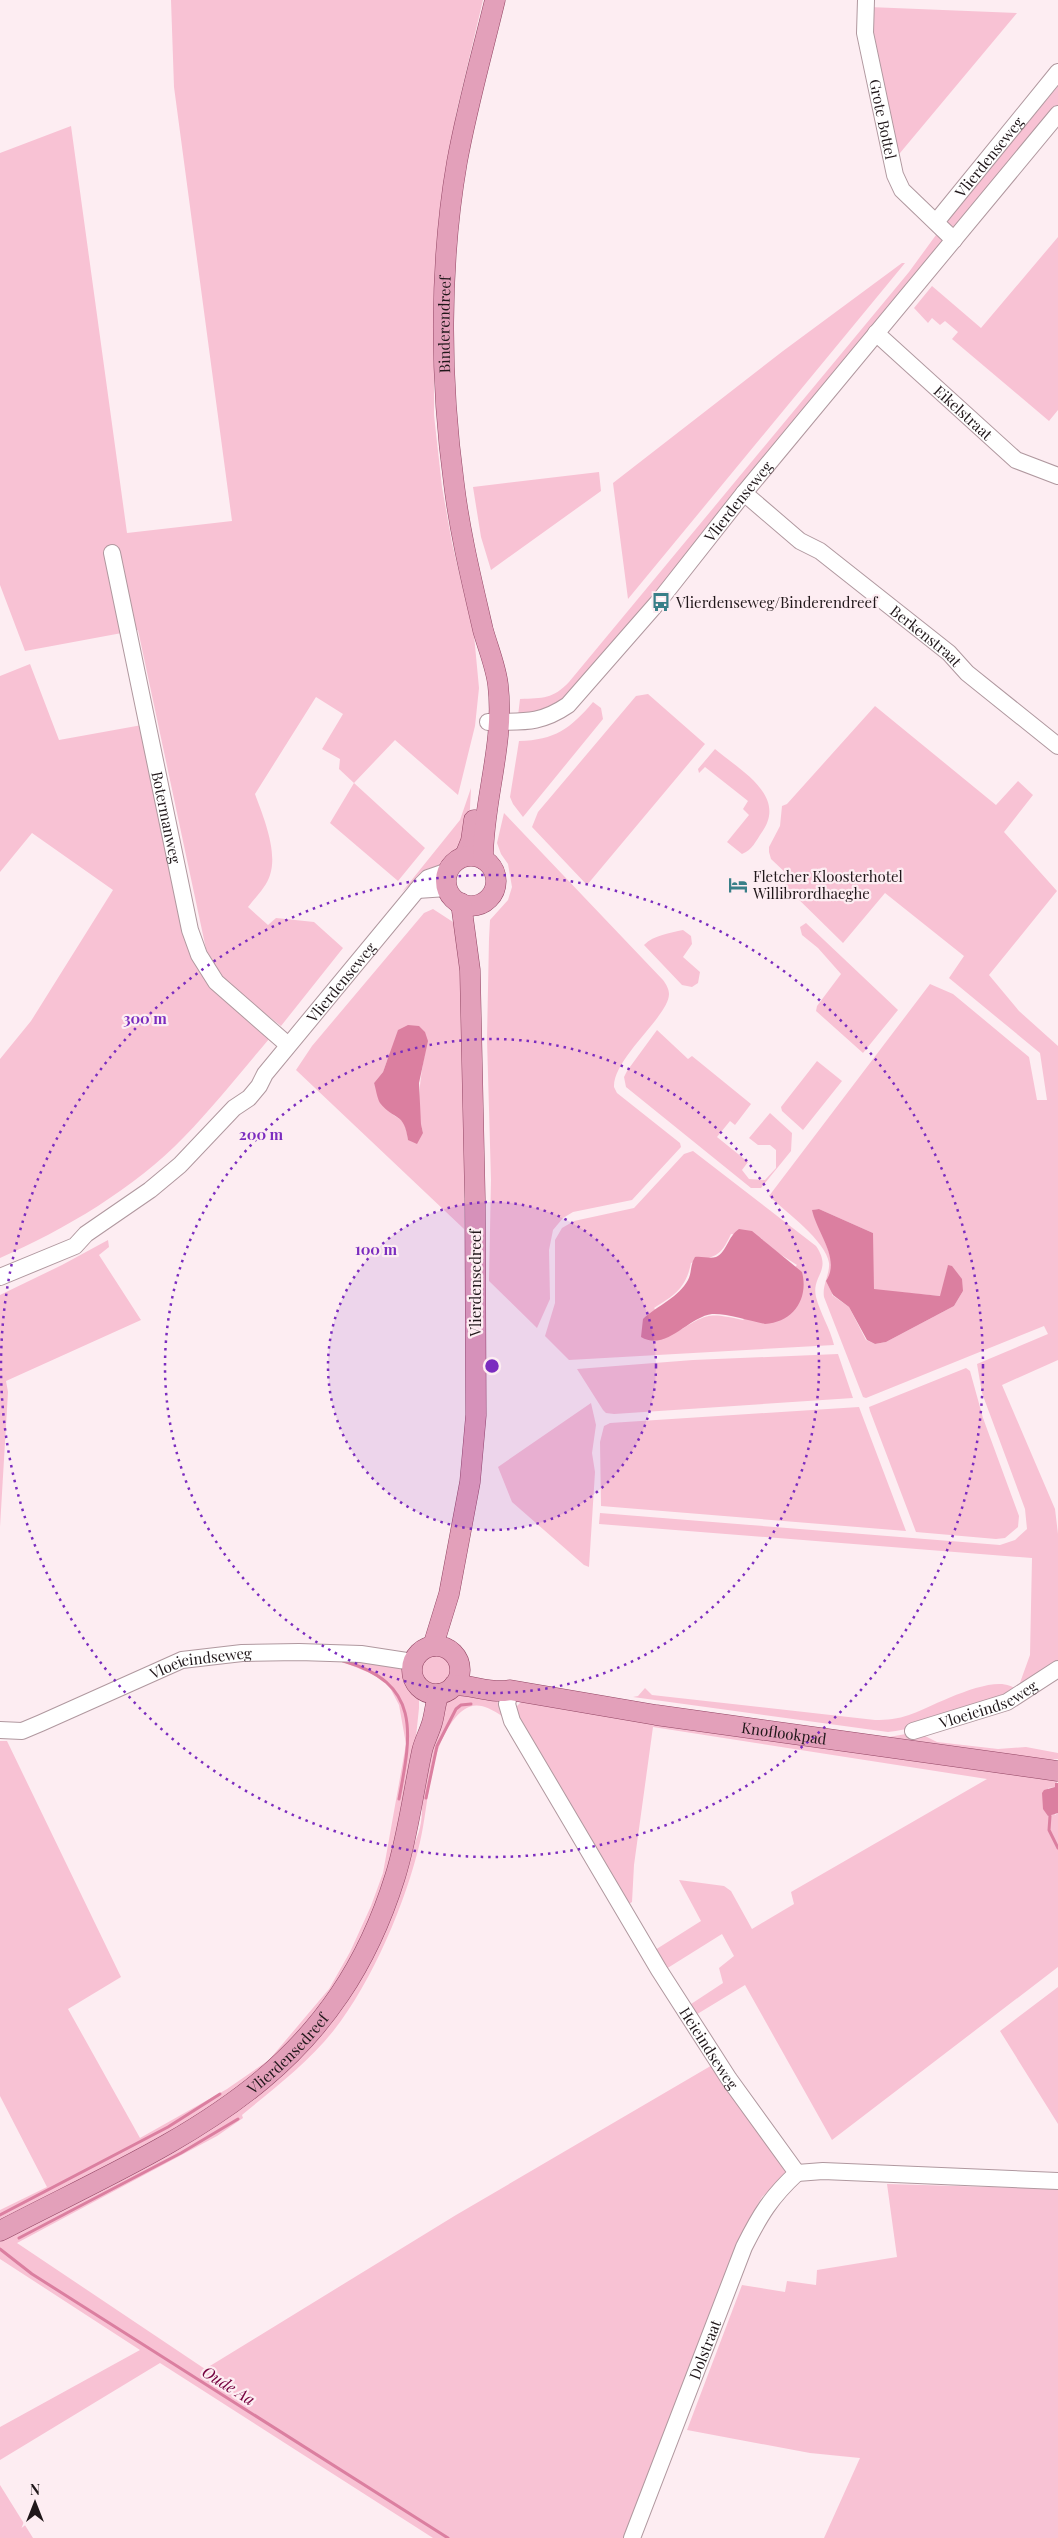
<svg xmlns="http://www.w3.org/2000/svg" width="1058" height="2538" viewBox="0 0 1058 2538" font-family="'Playfair Display',serif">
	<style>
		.green { fill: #f8c2d4; fill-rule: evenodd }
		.water { fill: #db7fa0 }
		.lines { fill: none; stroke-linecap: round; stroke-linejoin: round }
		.stream { stroke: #db7fa0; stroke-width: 3 }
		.minor-casing { stroke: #b0989f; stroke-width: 18 }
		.major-casing { stroke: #924664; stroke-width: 21 }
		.minor { stroke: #fff; stroke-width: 16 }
		.major { stroke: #e3a0ba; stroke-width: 20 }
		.ring { fill: none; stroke: #7b2cbf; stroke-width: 2.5; stroke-dasharray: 2.5 5 }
		.labels { text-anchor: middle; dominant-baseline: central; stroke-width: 4.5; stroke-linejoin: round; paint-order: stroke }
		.street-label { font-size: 15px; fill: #20171a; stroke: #fdedf2 }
		.poi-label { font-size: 15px; fill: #20171a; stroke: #fdedf2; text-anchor: start }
		.water-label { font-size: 16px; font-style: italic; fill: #74003e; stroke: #fdedf2 }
		.centre { fill: #7b2cbf; stroke: #fdedf2; stroke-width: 2.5 }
		.ring-label { font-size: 15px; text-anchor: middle; font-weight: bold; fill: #7b2cbf; stroke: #fdedf2; stroke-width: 4.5; stroke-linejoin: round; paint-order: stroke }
	</style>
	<rect width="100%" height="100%" fill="#fdedf2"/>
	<path class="green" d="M171 0H483L456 114 434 326V415L442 487 452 543 474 635 479 688 475 726 458 795 395 740 354 783 425 848 398 881 330 823 354 783 339 769 340 759 322 749 343 714 316 697 255 794C263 816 278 851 270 875 267 886 255 898 248 907L268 925 276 918 314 922 343 948 281 1026 220 978 206 949 138 630 25 651 0 585V153L71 126 127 533 232 521 174 87Z
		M869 7 1017 13 900 153 896 154Z
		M1058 86V106L955 227 949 225 947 220Z
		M936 235 942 237V247L603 661 552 709 518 716 520 699C543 698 553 699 569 682L909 272Z
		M1058 237V410L1049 421 952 339 958 332 945 321 940 325 932 318 928 323 914 308 932 286 981 328Z
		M902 263H905L628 599 613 483 783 351Z
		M599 472 601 491 491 570 481 537 473 487Z
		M30 664 59 740 142 725 200 971 218 995 269 1039C241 1072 214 1106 184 1137 135 1188 64 1230 0 1258V1059L31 1021 113 890 32 833 0 872V676Z
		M648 694 705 744 587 885 532 827 538 812 636 696Z
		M593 702 601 708 603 719 523 817 513 804 510 797 519 741C555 740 570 729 593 702Z
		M875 706 996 805 1018 781 1033 795 1004 832 1057 891 989 975 1019 1011 1058 1046V1360L1002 1385 1055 1509 1058 1534V1665C1044 1674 1030 1684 1016 1692 979 1710 929 1727 888 1732L633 1697 638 1696 645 1688 652 1695 875 1720C887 1720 898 1719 909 1715 930 1708 1000 1668 1017 1691L1030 1655 1032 1558 599 1524 600 1513 1000 1545 1015 1540 1027 1529 1025 1509 982 1393 977 1364 1048 1334 1044 1326 866 1398 863 1397 824 1297C822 1285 830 1274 829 1263 826 1241 786 1212 769 1196L930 984 953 994 1029 1057 1037 1100H1047L1040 1053 949 978 964 956 885 893 843 943 785 886 789 876 771 859 769 852V847L780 826 782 806 787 804ZM819 1209 873 1233V1290L941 1296 948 1266 963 1291 954 1306 886 1342 875 1344 866 1340 849 1307 832 1295V1260L813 1210Z
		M715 749C739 770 788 795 762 832 756 841 752 850 742 854L727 842 749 815 743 809 748 801 705 767 699 773 698 769Z
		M471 788 469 826 458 854 450 858 443 868 414 881 402 892 460 820Z
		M504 813 663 980C666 984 669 989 669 994 669 1016 613 1058 614 1087L617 1093 680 1143 681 1147 632 1200 573 1212 563 1218 553 1230 549 1250 550 1299 537 1328 489 1281 491 1180 487 1039 489 939 490 920 508 900 512 887 508 864 501 854 497 843Z
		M433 909 453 922 460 923 464 1064V1229L296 1070 312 1046 424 913ZM425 1053C420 1078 416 1108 423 1133L408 1140C405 1115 400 1123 387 1109 381 1103 378 1091 374 1083L383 1072 387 1061Z
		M806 923 898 1010 863 1053 816 1011 817 1006 841 974 818 948 802 935 800 927Z
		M683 930 691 936 692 944 683 957 700 972 698 983 692 987 682 985 644 945C654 935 670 933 683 930Z
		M657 1030 688 1059 692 1056 751 1104 735 1125 730 1121 717 1137 748 1162 742 1170 749 1179 765 1180 776 1168V1150L770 1145H758L749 1138 770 1113 792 1133 791 1151 761 1188H751L626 1087 624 1077 627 1071Z
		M817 1061 842 1081 803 1130 782 1111 781 1107Z
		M693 1151 816 1246C833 1271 811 1275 816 1297 820 1313 830 1328 834 1345L569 1360 545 1336 555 1303V1240L562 1228 574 1221 634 1208 684 1154ZM731 1234 761 1238 772 1249 797 1265 743 1320C706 1312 708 1314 675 1333L654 1308C675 1295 686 1288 691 1263 715 1256 720 1258 731 1234Z
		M108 1240 109 1247 99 1255 141 1320 6 1381 8 1392 0 1527V1295L62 1265Z
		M838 1354 853 1398 614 1414 606 1413 603 1410 577 1369 693 1360Z
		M966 1368 970 1371 983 1418 1019 1516 1018 1527 1005 1538 996 1539 916 1532 870 1411 869 1407Z
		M591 1403 596 1425 592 1453 595 1472 589 1567 584 1565 512 1502 498 1467Z
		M859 1407 906 1531 601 1506 600 1442 604 1426 610 1423Z
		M419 1670a16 16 0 1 1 32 0a16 16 0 1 1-32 0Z
		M320 1654 396 1665 401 1669 414 1690 419 1699V1708L414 1756 379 1909 309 2028 218 2107 0 2222V2210L47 2187 0 2096V1741H7L121 1977 68 2009 140 2138 227 2089 269 2060 329 1989 350 1952 371 1906 383 1873 406 1744 399 1705 388 1684 372 1674 341 1661H320Z
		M458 1690 497 1700 503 1717C482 1702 468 1700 452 1722 428 1755 429 1804 420 1842 406 1902 372 1982 334 2030 308 2063 273 2089 242 2115L243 2118 217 2136 17 2243 205 2369 456 2215 714 2064 788 2174 762 2197 758 2204 625 2538H433L160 2363 0 2460V2427L140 2350 0 2259V2238L308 2047 407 1856C420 1838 425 1816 420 1794L446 1697Z
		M522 1701 1058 1777 1056 1787 1048 1788 1055 1815 1058 1813V1967L832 2140 745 1985 694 2016 688 2006 723 1983 719 1968 734 1956 722 1934 666 1969 655 1950 701 1921 679 1880 724 1886 731 1891 752 1929 794 1904 791 1892 987 1779 653 1727 634 1865 632 1902 627 1905 512 1711Z
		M917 1732 937 1742 998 1749 1026 1747 1058 1753V1759L1049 1760 889 1737Z
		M1058 1987V2124L1000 2031Z
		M887 2184 1058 2189V2538H824L860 2458 810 2453 687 2430 742 2285 785 2292 787 2281 816 2285 817 2270 897 2257Z
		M0 2485 33 2538H0Z"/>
	<path class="water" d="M408 1025 419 1026 425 1032 428 1041 419 1083 421 1124 423 1133 417 1144 408 1140C404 1111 394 1121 380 1103 377 1098 376 1089 374 1083L383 1072 398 1030Z
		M819 1209 873 1233 874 1289 940 1296 948 1265 952 1266 962 1279 963 1291 954 1306 886 1342 875 1344 867 1340 849 1307 833 1295 826 1281C841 1259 817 1233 812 1210Z
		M739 1229 752 1231 802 1272C809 1299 793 1322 765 1324 751 1321 725 1313 712 1314 688 1317 666 1352 641 1337L643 1319C657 1306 679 1297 688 1280 692 1272 690 1265 695 1257 702 1256 710 1259 716 1257 727 1252 728 1236 739 1229Z
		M1055 1783H1058V1813L1048 1816 1043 1809 1042 1793 1044 1790 1055 1787Z"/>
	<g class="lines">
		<path class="stream" d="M343 1661C421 1683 412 1732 399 1799
			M426 1798 437 1746 456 1709 461 1705 471 1704
			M1050 1816 1049 1830 1058 1848
			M0 2215 168 2127 220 2094
			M19 2238 181 2153 238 2119
			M0 2249 32 2274 448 2538"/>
		<g class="minor-casing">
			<g id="minor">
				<path id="s1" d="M866 0 865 33 895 175 902 190 954 240"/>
				<path id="s2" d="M936 222 1058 72"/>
				<path id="s3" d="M876 333 1016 460 1058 476"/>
				<path id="s4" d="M744 493 800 541 820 551 949 653 967 673 1058 746"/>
				<path id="s5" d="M112 553 190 930 199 955 216 982 288 1045"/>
				<path id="s6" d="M488 722C521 721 539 725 568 705L659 601 744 493 1058 114"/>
				<path d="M417 890 447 888"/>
				<path id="s7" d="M0 1277 75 1246 86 1234 150 1190 180 1165 234 1108 249 1098 259 1086 265 1074 422 884 428 878 448 871"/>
				<path id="s8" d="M510 1690 507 1704 512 1721 659 1970 729 2079 797 2173"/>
				<path id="s9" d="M0 1730 22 1731 41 1723 182 1660 242 1653 299 1652 361 1654 413 1662"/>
				<path id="s10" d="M913 1731 1007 1702 1058 1669"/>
				<path d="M797 2173 823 2171 1058 2181"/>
				<path id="s11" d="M632 2538 744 2247C760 2215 771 2197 797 2173"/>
			</g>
		</g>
		<g class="major-casing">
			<g id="major">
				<path d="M465 856 471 841 474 820"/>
				<circle cx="471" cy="881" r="25"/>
				<path id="s12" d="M483 859C483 800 505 744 498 685 496 667 488 648 483 630 472 582 460 534 454 484 440 380 439 266 457 162 467 107 482 54 495 0"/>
				<path d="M433 1646 449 1594 470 1482 476 1415 475 1198 470 970 461 903"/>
				<circle cx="436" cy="1670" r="24"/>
				<path id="s13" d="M454 1685C473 1685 491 1694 510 1690L656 1715 1058 1771"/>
				<path id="s14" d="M0 2231C177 2139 330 2085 395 1877 408 1836 413 1793 422 1751 424 1742 429 1733 432 1723 435 1713 435 1703 439 1694"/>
			</g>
		</g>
		<use href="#minor" class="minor"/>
		<use href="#major" class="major"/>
	</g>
	<circle cx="492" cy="1366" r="164" fill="#7b2cbf" fill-opacity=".12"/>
	<g class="ring">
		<circle cx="492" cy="1366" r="164"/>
		<circle cx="492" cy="1366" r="327"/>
		<circle cx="492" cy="1366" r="491"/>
	</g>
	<defs>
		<g id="bus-bare" transform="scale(1.5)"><path d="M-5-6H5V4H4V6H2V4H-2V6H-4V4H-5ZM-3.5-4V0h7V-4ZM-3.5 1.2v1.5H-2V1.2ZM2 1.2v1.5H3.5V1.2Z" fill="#387f88" stroke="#fdedf2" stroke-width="2.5" paint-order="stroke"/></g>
		<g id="hotel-bare" transform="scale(1.5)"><path d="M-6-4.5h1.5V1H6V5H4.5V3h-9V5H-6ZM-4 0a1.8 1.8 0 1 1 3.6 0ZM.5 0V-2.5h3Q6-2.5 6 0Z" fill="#387f88" stroke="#fdedf2" stroke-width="2.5" paint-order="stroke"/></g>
	</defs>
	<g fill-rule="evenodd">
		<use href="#bus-bare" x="661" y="602"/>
		<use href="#hotel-bare" x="738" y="885"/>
	</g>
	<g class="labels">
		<g class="street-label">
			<text stroke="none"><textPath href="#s1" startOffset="121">Grote Bottel</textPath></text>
			<text stroke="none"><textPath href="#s2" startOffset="84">Vlierdenseweg</textPath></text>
			<text stroke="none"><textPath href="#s12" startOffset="541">Binderendreef</textPath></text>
			<text stroke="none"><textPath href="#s3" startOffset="118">Eikelstraat</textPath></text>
			<text stroke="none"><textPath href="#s6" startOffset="349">Vlierdenseweg</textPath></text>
			<text stroke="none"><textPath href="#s4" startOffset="232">Berkenstraat</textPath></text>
			<text stroke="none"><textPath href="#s5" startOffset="270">Botermanweg</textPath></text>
			<text stroke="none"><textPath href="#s7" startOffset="459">Vlierdenseweg</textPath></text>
			<text transform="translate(475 1283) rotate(-90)">Vlierdensedreef</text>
			<text stroke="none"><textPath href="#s9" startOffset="215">Vloeieindseweg</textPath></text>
			<text stroke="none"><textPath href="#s10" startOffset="80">Vloeieindseweg</textPath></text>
			<text stroke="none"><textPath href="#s13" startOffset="334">Knoflookpad</textPath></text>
			<text stroke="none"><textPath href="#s8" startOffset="414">Heieindseweg</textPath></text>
			<text stroke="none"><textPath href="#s14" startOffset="340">Vlierdensedreef</textPath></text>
			<text stroke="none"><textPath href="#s11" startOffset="202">Dolstraat</textPath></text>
		</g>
		<g class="poi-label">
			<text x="676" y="602">Vlierdenseweg/Binderendreef</text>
			<text x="753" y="876">Fletcher Kloosterhotel<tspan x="753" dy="17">Willibrordhaeghe</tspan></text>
		</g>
		<g class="water-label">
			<text transform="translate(229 2385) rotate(32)">Oude Aa</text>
		</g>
	</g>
	<circle cx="492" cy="1366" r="8" class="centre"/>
	<g class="ring-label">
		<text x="145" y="1024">300 m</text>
		<text x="261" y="1140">200 m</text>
		<text x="376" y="1255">100 m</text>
	</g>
	<g transform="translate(35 2503)" stroke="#fdedf2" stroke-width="4" paint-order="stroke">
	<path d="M0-4L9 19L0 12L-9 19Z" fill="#20171a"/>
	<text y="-8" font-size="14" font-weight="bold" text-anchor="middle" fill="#20171a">N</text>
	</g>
</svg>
